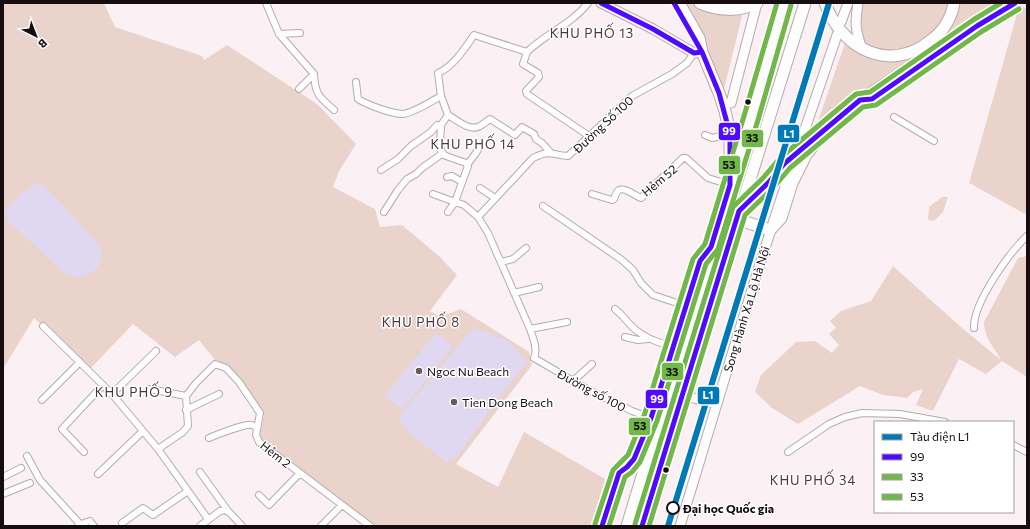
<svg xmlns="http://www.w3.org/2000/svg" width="1030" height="529" viewBox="0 0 1030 529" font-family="Commissioner,sans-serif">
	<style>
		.green { fill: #e9d3cb }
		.forest { fill: #ead3ca }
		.water { fill: #e0d8f0 }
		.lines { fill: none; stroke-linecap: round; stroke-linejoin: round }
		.street-casing { stroke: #b5abae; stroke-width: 8 }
		.secondary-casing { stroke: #b5abae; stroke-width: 11 }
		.highway-casing { stroke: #b5abae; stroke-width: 13 }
		.street { stroke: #fefdfd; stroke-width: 6 }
		.secondary { stroke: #fefdfd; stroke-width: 9 }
		.highway { stroke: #fefdfd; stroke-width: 11 }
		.bus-1-casing { stroke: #fff; stroke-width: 8 }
		.bus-2-casing { stroke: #fff; stroke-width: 8 }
		.bus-3-casing { stroke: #fff; stroke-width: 8 }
		.bus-1 { stroke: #4f0aff; stroke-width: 5 }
		.bus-2 { stroke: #71b74a; stroke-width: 5 }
		.bus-3 { stroke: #71b74a; stroke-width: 5 }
		.metro-1-casing { stroke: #fff; stroke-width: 9 }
		.metro-1 { stroke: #0079b8; stroke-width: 6 }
		.bus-dot { fill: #170d11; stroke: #fff; stroke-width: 1.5 }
		.poi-dot { fill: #675d60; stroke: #fff; stroke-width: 1.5 }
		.stop-dot { fill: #fff; stroke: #170d11; stroke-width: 2 }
		.labels { text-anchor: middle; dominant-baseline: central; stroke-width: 3; stroke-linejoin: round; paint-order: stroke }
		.street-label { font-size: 12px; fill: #170d11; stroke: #fff }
		.poi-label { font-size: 12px; fill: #170d11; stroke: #fff; text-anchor: start }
		.stop-label { font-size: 12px; font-weight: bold; fill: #170d11; stroke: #fff; text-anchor: start }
		.neighbourhood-label { font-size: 13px; letter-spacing: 1px; fill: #4c353e; stroke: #fff }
		.line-badge { stroke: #fff; stroke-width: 1.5 }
		.badge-label { font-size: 11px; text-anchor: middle; font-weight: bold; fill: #fff }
		.pale-badge-label { font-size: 11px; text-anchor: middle; font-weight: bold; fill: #111 }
	</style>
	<rect width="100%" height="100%" fill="#fbf1f4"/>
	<path class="green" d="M3 3H104L115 27 202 56 204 60 227 45 317 104 356 144 339 171 333 187 375 209 380 227 402 225 440 257 457 275 430 311 440 317 461 309 529 352 532 365 456 464 498 487 524 432 605 479 593 526H375L259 441 264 415 227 365 215 360 199 340 175 357 133 324 90 369 34 318 3 369Z
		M681 3H692L699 7 743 12 724 89 705 45Z
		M861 3H950C948 8 947 13 944 17 933 37 910 53 886 52 879 51 872 47 865 46L859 33Z
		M958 3H1000L816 127 845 43 863 55 918 53Z
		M942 197H948L943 212 934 221 928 220 929 207Z"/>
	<path class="forest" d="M1021 5 1026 9 1027 12V215L969 183 1019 7Z
		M1027 256V377L1002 361 986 374 959 359 933 411 916 405 923 389 913 392 907 398 883 395 860 386 798 424 772 408 755 392 761 375 796 342 815 341 832 353 839 345 829 334 836 328 830 321 841 311 871 301 893 266 962 328 1001 360C994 347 984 338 984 322L1018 258Z"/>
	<path class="water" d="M34 183 39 184 49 190 100 246C101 251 103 254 101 259 98 275 76 281 64 273L8 221 5 212 7 207Z
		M473 328 509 341 527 362 502 394 456 458 446 462 410 434 398 418Z
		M436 333 453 346 403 409 384 396Z"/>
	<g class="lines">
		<g class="street-casing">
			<path id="street" d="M266 3 279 34 314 74 299 89
				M588 3C572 24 545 34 527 52L474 35C465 48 453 67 438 73L441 96 448 115 441 125 440 143 441 152 446 156 466 163 468 166 455 202 464 205 478 217 488 233 530 329C533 338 538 349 534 358L587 389 632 411 651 418
				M279 34 300 33
				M527 52 523 64 538 73 539 77 526 91 527 94 589 136
				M314 74C315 94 319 97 334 110
				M356 82 358 99C368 105 389 113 402 114 412 114 432 101 441 96
				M448 115C457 120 470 132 480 126 484 124 487 121 490 119L515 135 522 127 534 134 536 139 542 143 550 152
				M894 117 934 141
				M705 135 712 138 730 134
				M467 165 476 153 480 146
				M381 170 398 159 411 146 431 132 437 125
				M447 177 452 176 462 182
				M480 188 495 198
				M433 194 455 202 448 212
				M592 194 612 200 614 199C615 196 617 191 619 190 624 187 636 196 641 198L683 158H686L708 178 724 183
				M543 206 622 260 633 270 641 283 653 295 686 306
				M384 212 398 190 407 179 416 174 422 168 443 153
				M478 217 533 158C552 149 550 155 568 156L632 96 672 74 687 63 694 53
				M501 262 513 259 526 248
				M514 293 539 287
				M615 309C623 315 628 324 636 330 647 339 660 343 674 347
				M43 326 112 394 158 449 208 519
				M974 328C973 303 1009 253 1027 236
				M530 329 567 322
				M625 337 638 340 648 339
				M573 381 592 364
				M150 389 186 396
				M112 394 156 351
				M42 400 80 362
				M186 410 219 394
				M209 438C216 435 246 423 252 425 255 426 256 428 257 429
				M1013 445 1027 452
				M158 449 183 432 188 426 186 396 196 383 215 364 226 368 239 382 260 413 256 435 259 442 370 526
				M84 452 62 429 103 385
				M788 452 829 424 845 417 862 413 900 414 945 422
				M27 456 40 480 80 524
				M200 472 228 511
				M98 474 143 431
				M3 477 21 468
				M3 494 30 483
				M259 495 269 505 300 473
				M122 523 143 508 153 515 188 491
				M78 525 90 521 94 526
				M200 526 220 511 225 510 230 513 242 526
				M321 526 342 505"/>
		</g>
		<g class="secondary-casing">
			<path id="secondary" d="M601 3 653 29 694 53 702 52
				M858 3C855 23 855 30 862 49
				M841 22 848 3
				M731 103 757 3
				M802 138 837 35
				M682 395 717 404
				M680 526C717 405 752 283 793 163"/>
		</g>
		<g class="highway-casing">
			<path id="highway" d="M679 3 699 38 702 52 719 93 725 111 730 134V172
				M700 3C718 11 739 12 757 3
				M825 3C841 48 889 74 930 41 943 32 951 19 954 3
				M740 210 768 183 785 163 851 107 995 10 1008 3
				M737 219 770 230 781 218 792 183 806 155 816 142
				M602 526 619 473 627 467 634 459 651 418 696 273
				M627 526 751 118 784 3
				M642 526 805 3"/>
		</g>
		<use href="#street" class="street"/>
		<use href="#secondary" class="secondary"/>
		<use href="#highway" class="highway"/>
		<g class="bus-1-casing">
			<path id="bus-1" d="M601 3 653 29 694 53 702 52
				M602 526 619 473 627 467 634 459 651 418 700 261 711 247 730 185V134L719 93 702 52 674 3
				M642 526 739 211 768 183 785 163 860 100 872 99 977 26 1015 3"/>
		</g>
		<g class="bus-2-casing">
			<path id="bus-2" d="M609 526 625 477 632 472 640 462 657 421 706 264 718 249 758 120 791 5
				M649 526 745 215 773 188 790 168 863 107 876 105 981 32 1019 9"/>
		</g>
		<g class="bus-3-casing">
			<path id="bus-3" d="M595 524 613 470 628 455 644 416 693 259 705 244 744 116 777 3
				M635 524 733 207 763 178 780 158 856 94 870 92 973 20 1001 3"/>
		</g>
		<use href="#bus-1" class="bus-1"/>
		<use href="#bus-2" class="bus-2"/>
		<use href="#bus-3" class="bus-3"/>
		<g class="metro-1-casing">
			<path id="metro-1" d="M668 526 829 3"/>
		</g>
		<use href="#metro-1" class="metro-1"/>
	</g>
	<g class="bus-dot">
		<circle cx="748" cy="102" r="3.5"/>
		<circle cx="666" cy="470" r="3.5"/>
	</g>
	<g class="poi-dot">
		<circle cx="419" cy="371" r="4"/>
		<circle cx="454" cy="402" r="4"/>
	</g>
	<circle class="stop-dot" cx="673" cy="508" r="6"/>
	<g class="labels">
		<g class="street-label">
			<text transform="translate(603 124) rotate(-43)">Đường Số 100</text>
			<text transform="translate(659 180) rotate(-40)">Hẻm 52</text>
			<text transform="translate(746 309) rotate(-73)">Song Hành Xa Lộ Hà Nội</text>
			<text transform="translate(592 390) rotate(28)">Đường số 100</text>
			<text transform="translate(276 454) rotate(38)">Hẻm 2</text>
		</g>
		<g class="poi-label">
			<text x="427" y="371">Ngoc Nu Beach</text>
			<text x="462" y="402">Tien Dong Beach</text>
		</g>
		<g class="stop-label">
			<text x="683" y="508">Đại học Quốc gia</text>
		</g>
		<g class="neighbourhood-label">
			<text x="592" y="33">KHU PHỐ 13</text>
			<text x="473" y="144">KHU PHỐ 14</text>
			<text x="421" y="322">KHU PHỐ 8</text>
			<text x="134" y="392">KHU PHỐ 9</text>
			<text x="813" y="480">KHU PHỐ 34</text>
		</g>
	</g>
	<g class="line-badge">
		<rect x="718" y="122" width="23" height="19" rx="4" fill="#4f0aff"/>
		<rect x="777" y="124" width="23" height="19" rx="4" fill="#0079b8"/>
		<rect x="741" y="129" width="23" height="19" rx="4" fill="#71b74a"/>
		<rect x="718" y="155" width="23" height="20" rx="4" fill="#71b74a"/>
		<rect x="661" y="362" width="23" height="19" rx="4" fill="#71b74a"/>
		<rect x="697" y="386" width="23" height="19" rx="4" fill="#0079b8"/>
		<rect x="645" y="389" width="23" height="20" rx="4" fill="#4f0aff"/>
		<rect x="628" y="417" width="23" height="19" rx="4" fill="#71b74a"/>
	</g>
	<g class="badge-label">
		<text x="729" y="135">99</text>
		<text x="789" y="138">L1</text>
		<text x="708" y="399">L1</text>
		<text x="657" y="403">99</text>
	</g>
	<g class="pale-badge-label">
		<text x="752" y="142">33</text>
		<text x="729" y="169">53</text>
		<text x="672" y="376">33</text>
		<text x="640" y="430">53</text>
	</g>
	<rect width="1030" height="529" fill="none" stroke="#170d11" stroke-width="8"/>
	<rect x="874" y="421" width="140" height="92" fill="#ffffff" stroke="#a29ea0"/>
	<rect x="882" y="434" width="20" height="6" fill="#0079b8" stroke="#a29ea0"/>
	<text x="910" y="441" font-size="12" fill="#170d11">Tàu điện L1</text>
	<rect x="882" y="454" width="20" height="6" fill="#4f0aff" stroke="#a29ea0"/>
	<text x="910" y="461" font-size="12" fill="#170d11">99</text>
	<rect x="882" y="474" width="20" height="6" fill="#71b74a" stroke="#a29ea0"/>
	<text x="910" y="481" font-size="12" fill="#170d11">33</text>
	<rect x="882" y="494" width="20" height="6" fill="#71b74a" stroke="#a29ea0"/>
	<text x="910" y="501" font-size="12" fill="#170d11">53</text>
	<g transform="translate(36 36) rotate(138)" stroke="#ffffff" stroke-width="3" paint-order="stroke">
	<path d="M0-3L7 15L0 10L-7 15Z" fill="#170d11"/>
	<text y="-6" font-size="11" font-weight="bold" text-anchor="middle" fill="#170d11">B</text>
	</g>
</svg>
